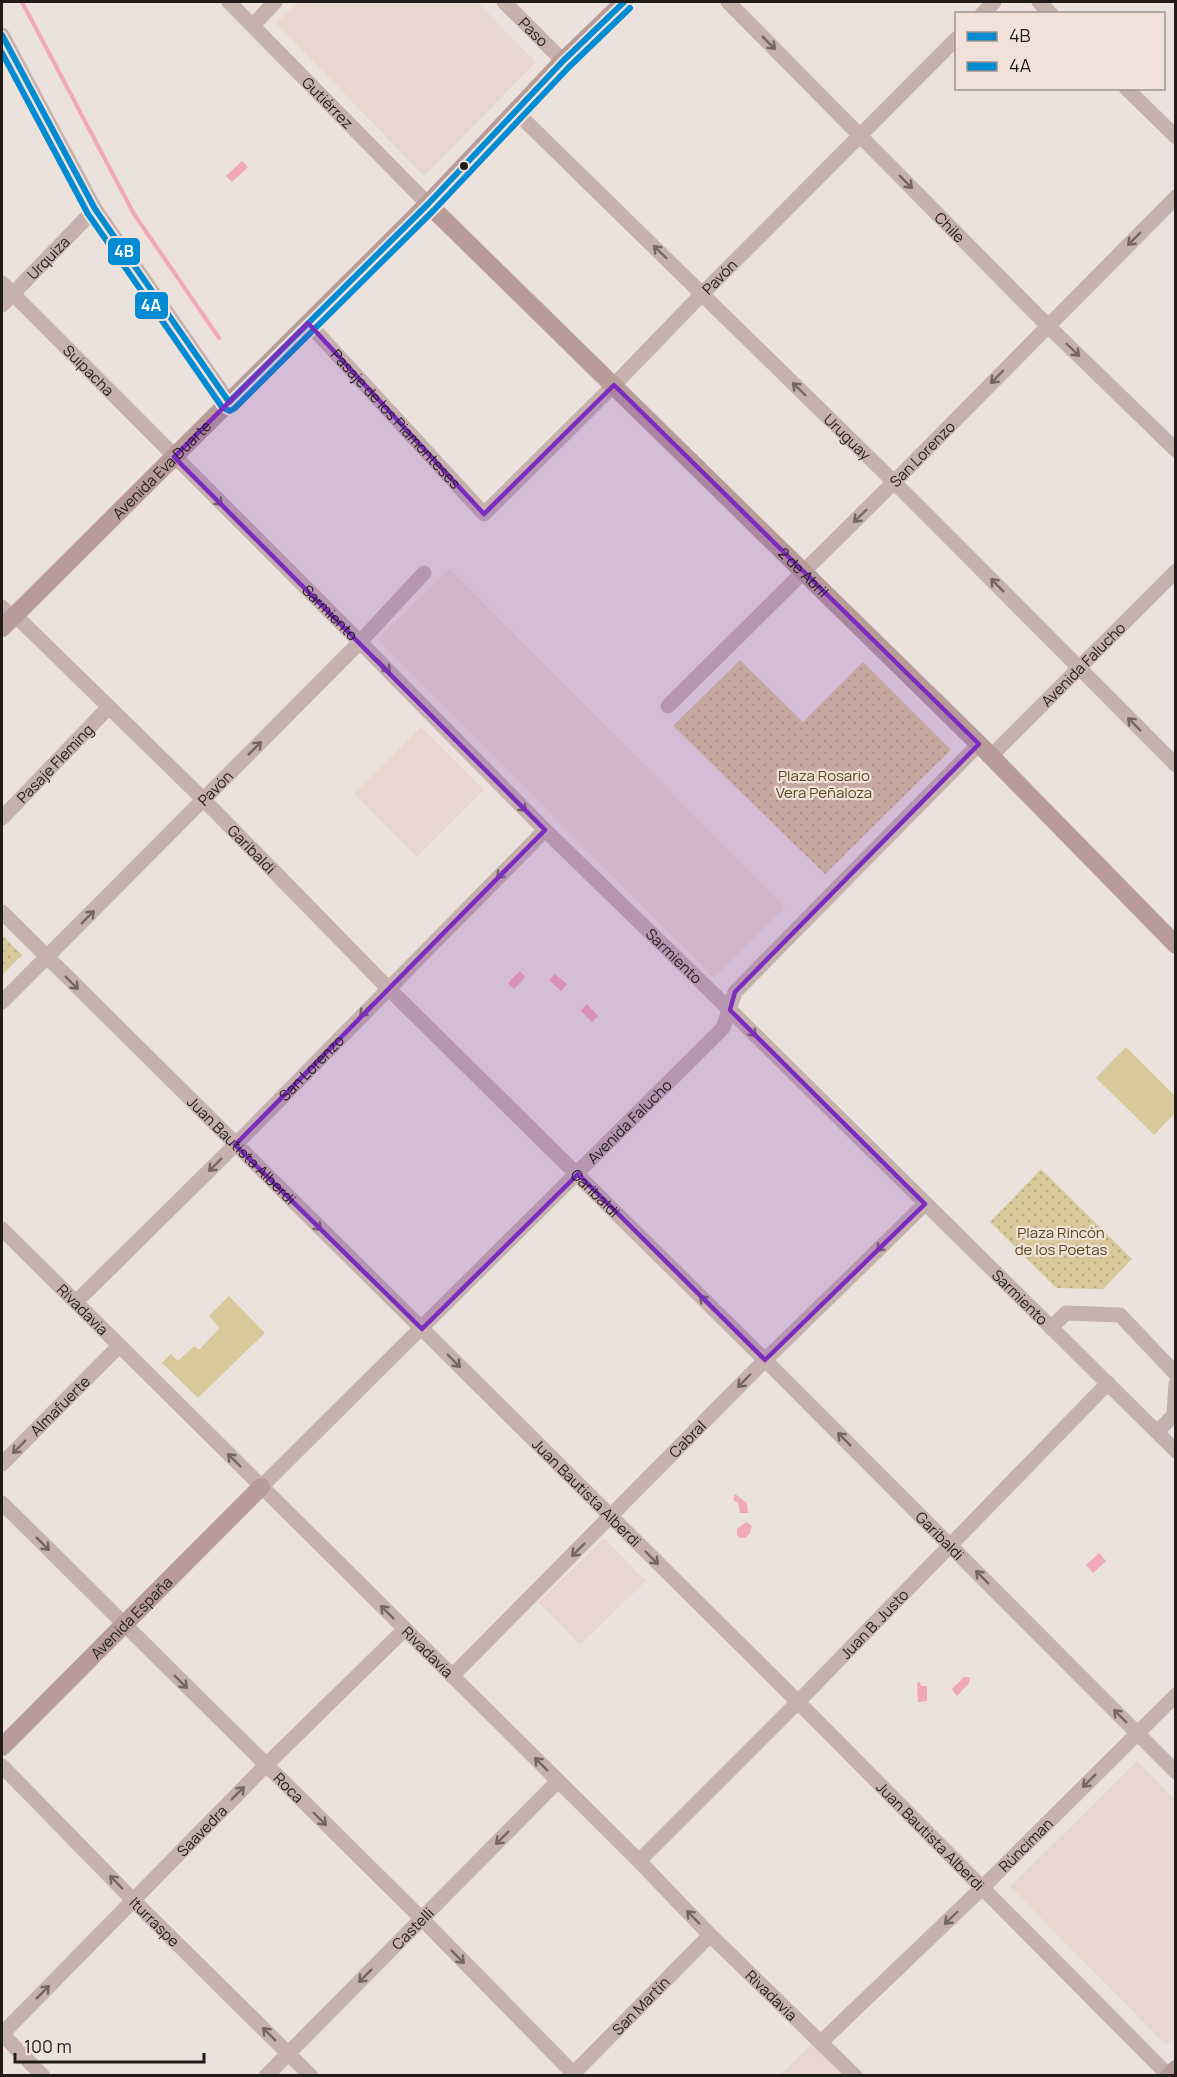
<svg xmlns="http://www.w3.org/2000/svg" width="1177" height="2077" viewBox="0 0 1177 2077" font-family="Manrope,sans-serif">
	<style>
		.built { fill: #e9d7cf }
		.green { fill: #d8c89a }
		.park { fill: url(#park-dots) }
		.water { fill: #f0a8ba }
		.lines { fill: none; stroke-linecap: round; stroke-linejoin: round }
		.stream { stroke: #f0a8ba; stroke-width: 4 }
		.minor { stroke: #c6b1ae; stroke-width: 15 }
		.major { stroke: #b79c9a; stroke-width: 18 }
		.bus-1-casing { stroke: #f1e1d8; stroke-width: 10 }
		.bus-2-casing { stroke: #f1e1d8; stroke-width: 10 }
		.bus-1 { stroke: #008bd3; stroke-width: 6 }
		.bus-2 { stroke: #008bd3; stroke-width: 6 }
		.oneway { stroke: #746664 }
		.marked { fill: #7b2cbf; fill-opacity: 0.2; stroke: #7b2cbf; stroke-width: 4.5; stroke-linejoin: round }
		.bus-dot { fill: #211c19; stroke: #f1e1d8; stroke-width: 2 }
		.labels { text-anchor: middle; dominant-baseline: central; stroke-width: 4.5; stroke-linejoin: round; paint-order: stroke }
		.street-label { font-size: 15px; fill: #211c19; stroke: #f1e1d8 }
		.park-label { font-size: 15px; fill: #54491f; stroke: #f1e1d8 }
		.line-badge { stroke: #f1e1d8; stroke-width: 2 }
		.badge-label { font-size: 16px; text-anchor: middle; font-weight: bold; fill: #fff }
	</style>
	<defs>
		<pattern id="park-dots" width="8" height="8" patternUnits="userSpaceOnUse" patternTransform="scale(1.5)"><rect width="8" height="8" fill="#d8c89a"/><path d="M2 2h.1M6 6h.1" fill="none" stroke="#b9ab84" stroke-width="1.8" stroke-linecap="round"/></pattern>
	</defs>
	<rect width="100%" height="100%" fill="#ebe2de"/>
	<path class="built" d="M298 2H477L536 62 424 176 276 23Z
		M449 568 785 907 714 978 378 640Z
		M421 727 484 790 417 857 354 793Z
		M604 1538 646 1581 580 1645 538 1602Z
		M1137 1761 1175 1800 1176 2036 1166 2045 1010 1887Z
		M819 2036 858 2076H779Z"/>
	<path class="green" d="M1126 1047 1175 1096V1113L1154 1135 1096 1078Z
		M229 1296 265 1333 198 1398 162 1363 171 1354 178 1361 194 1346 199 1350 220 1328 209 1316Z"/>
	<path class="park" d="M740 660 803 722 863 662 951 750 825 874 673 726Z
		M2 935 22 955 2 975Z
		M1041 1169 1132 1259 1103 1289 1056 1288 990 1222Z"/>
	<path class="water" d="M242 161 248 167 232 182 226 176Z
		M520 971 525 977 514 989 508 983Z
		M555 974 567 984 561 991 549 980Z
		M587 1004 598 1016 592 1022 581 1011Z
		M735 1494 747 1503 748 1513H740L738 1503 733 1500Z
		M746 1522 752 1526 750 1533 745 1538H740L737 1535V1529Z
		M1099 1553 1106 1561 1093 1573 1086 1565Z
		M964 1677H970L969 1683 957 1696 952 1689Z
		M920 1682 921 1686H927V1701L918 1702 917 1683Z"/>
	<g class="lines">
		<path class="stream" d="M22 2 134 214 219 338"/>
		<g class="minor">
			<path id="s1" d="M229 2 428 204"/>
			<path id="s2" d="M504 2 563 61"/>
			<path id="s3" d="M728 2 1047 325 1176 450"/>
			<path d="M1039 2 1051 14"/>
			<path d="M982 14 994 2"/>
			<path d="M253 25 275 2"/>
			<path d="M2 35 95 209 229 402"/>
			<path d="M1126 88 1176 137"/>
			<path id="s4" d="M516 112 894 482 1176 765"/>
			<path id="s5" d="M2 283 360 642 545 830 730 1010 1176 1451"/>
			<path id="s6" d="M2 305 95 209"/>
			<path id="s7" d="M308 323 484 514 614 385 702 294 956 39"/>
			<path d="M2 607 12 618"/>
			<path id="s8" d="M15 615 204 800 388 988 765 1360 1176 1772"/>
			<path id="s9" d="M668 706 894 482 1176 197"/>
			<path id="s10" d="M991 756 1176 571"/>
			<path id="s11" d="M2 818 109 707"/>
			<path id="s12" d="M2 912 798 1702 1169 2076"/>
			<path id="s13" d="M2 1002 360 642 424 573"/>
			<path id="s14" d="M2 1229 639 1861 710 1935 855 2076"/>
			<path id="s15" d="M76 1302 235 1145 545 830"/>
			<path d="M1051 1328 1066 1313 1120 1315 1176 1374"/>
			<path d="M1157 1432 1174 1415 1176 1384"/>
			<path id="s16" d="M2 1464 119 1346"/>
			<path id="s17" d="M261 1487 723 1028 735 992 979 744"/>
			<path id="s18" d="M2 1503 422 1919 573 2073"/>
			<path id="s19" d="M452 1676 765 1360 925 1204"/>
			<path id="s20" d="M2 1766 133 1900 311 2076"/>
			<path id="s21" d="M639 1861 798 1702 1108 1383"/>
			<path id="s22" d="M2 2034 265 1766 404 1630"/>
			<path d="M2 2034 43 2076"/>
			<path id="s23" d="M821 2042 982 1888 1176 1695"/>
			<path id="s24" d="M266 2076 558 1781"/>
			<path id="s25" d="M571 2076 710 1935"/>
		</g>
		<g class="major">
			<path id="s26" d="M428 204 979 744 1176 945"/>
			<path id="s27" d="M2 628 428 204 563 61 624 2"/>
			<path id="s28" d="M2 1747 261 1487"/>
			<path d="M1169 2076 1176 2069"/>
		</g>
		<g class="bus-1-casing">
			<path id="bus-1" d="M2 35 95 209 229 402 428 204 563 61 624 2"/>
		</g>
		<g class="bus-2-casing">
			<path id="bus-2" d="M2 53 88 214 222 407 230 411 235 408 434 210 569 67 630 8"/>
		</g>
		<use href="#bus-1" class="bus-1"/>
		<use href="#bus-2" class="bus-2"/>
	</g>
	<defs><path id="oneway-shaft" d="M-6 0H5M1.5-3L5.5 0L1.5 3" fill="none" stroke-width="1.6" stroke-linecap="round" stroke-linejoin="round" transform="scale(1.5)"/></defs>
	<g class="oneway">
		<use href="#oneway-shaft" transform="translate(769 43) rotate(45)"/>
		<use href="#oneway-shaft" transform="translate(906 182) rotate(45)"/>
		<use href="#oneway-shaft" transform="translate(1134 239) rotate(135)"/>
		<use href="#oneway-shaft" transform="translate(660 252) rotate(-136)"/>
		<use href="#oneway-shaft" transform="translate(1073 350) rotate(44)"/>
		<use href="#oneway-shaft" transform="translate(997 377) rotate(134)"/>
		<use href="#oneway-shaft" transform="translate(799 389) rotate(-136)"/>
		<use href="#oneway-shaft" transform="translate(216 499) rotate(45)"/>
		<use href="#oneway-shaft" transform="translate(860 516) rotate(136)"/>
		<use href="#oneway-shaft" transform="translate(997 585) rotate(-135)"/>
		<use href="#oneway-shaft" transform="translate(384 666) rotate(46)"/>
		<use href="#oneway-shaft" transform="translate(1134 724) rotate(-135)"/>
		<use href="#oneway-shaft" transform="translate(255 748) rotate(-45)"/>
		<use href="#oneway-shaft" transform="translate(520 805) rotate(46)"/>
		<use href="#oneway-shaft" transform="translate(503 872) rotate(135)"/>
		<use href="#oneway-shaft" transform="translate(88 917) rotate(-45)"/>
		<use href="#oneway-shaft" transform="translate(72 983) rotate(45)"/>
		<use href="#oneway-shaft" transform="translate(366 1010) rotate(134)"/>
		<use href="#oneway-shaft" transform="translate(750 1030) rotate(45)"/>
		<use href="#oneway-shaft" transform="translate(215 1165) rotate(135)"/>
		<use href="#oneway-shaft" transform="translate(315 1224) rotate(44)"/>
		<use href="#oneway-shaft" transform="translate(883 1245) rotate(136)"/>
		<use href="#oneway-shaft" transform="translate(706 1302) rotate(-135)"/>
		<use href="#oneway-shaft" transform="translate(454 1361) rotate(45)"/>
		<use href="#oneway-shaft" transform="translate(744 1381) rotate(134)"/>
		<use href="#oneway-shaft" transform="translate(844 1439) rotate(-135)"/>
		<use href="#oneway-shaft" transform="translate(19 1447) rotate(135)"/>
		<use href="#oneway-shaft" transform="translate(234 1460) rotate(-135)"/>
		<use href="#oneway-shaft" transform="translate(43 1544) rotate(45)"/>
		<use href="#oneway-shaft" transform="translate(578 1550) rotate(135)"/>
		<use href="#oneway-shaft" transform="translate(652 1558) rotate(45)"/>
		<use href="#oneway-shaft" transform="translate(982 1577) rotate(-135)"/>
		<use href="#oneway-shaft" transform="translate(387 1612) rotate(-135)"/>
		<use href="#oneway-shaft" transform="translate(181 1682) rotate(45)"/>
		<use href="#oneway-shaft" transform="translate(1120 1716) rotate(-135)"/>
		<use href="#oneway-shaft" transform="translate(541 1764) rotate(-135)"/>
		<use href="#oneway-shaft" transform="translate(1089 1781) rotate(135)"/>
		<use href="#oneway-shaft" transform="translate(238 1793) rotate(-45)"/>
		<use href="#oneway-shaft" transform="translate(320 1819) rotate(44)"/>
		<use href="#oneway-shaft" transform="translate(502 1838) rotate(135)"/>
		<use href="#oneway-shaft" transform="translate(116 1882) rotate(-134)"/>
		<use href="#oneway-shaft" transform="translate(693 1917) rotate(-134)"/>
		<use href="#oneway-shaft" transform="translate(951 1918) rotate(136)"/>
		<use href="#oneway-shaft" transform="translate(458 1957) rotate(45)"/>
		<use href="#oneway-shaft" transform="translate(365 1976) rotate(135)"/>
		<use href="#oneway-shaft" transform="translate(43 1992) rotate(-45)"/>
		<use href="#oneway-shaft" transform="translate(269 2034) rotate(-135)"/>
	</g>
	<path class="marked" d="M308 323 484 514 614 385 979 744 735 992 730 1010 925 1204 765 1360 578 1174 422 1329 235 1145 545 830 174 457Z"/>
	<circle class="bus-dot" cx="464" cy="166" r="5"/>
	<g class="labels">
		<g class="street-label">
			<text stroke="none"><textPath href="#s2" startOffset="42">Paso</textPath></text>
			<text stroke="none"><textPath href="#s1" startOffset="141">Gutiérrez</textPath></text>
			<text stroke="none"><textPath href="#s3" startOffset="316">Chile</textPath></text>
			<text stroke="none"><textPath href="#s6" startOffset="66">Urquiza</textPath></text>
			<text stroke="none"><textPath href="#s7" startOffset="594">Pavón</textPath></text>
			<text stroke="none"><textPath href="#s5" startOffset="123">Suipacha</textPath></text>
			<text stroke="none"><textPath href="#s7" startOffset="130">Pasaje de los Piamonteses</textPath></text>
			<text stroke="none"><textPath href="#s4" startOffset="464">Uruguay</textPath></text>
			<text stroke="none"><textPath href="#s9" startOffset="358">San Lorenzo</textPath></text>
			<text stroke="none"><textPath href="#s27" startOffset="225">Avenida Eva Duarte</textPath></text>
			<text stroke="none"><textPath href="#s26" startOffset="526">2 de Abril</textPath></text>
			<text stroke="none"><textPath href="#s5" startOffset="465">Sarmiento</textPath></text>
			<text stroke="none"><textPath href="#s10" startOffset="130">Avenida Falucho</textPath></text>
			<text stroke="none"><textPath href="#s11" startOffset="76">Pasaje Fleming</textPath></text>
			<text stroke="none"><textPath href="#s13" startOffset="302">Pavón</textPath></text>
			<text stroke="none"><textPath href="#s8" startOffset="333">Garibaldi</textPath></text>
			<text stroke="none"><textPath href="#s5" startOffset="951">Sarmiento</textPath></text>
			<text stroke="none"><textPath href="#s15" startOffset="332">San Lorenzo</textPath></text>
			<text stroke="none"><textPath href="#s17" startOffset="519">Avenida Falucho</textPath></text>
			<text stroke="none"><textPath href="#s12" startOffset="338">Juan Bautista Alberdi</textPath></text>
			<text stroke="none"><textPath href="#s8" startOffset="819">Garibaldi</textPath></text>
			<text stroke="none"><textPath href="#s5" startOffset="1437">Sarmiento</textPath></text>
			<text stroke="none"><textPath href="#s14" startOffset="114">Rivadavia</textPath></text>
			<text stroke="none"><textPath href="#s16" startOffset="82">Almafuerte</textPath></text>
			<text stroke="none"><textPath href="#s19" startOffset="334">Cabral</textPath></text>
			<text stroke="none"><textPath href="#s12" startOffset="824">Juan Bautista Alberdi</textPath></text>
			<text stroke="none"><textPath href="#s8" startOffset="1305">Garibaldi</textPath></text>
			<text stroke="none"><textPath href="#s28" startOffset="183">Avenida España</textPath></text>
			<text stroke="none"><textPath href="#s21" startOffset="334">Juan B. Justo</textPath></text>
			<text stroke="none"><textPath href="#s14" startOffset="600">Rivadavia</textPath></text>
			<text stroke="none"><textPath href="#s18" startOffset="404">Roca</textPath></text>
			<text stroke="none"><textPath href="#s22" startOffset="285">Saavedra</textPath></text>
			<text stroke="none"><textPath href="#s12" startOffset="1310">Juan Bautista Alberdi</textPath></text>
			<text stroke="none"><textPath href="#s23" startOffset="284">Rúnciman</textPath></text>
			<text stroke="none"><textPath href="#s20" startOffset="218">Iturraspe</textPath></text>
			<text stroke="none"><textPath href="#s24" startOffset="208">Castelli</textPath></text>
			<text stroke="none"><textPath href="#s14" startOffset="1086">Rivadavia</textPath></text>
			<text stroke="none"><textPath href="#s25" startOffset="99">San Martín</textPath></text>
		</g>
		<g class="park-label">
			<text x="824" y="775">Plaza Rosario<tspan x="824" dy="17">Vera Peñaloza</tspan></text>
			<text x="1061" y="1232">Plaza Rincón<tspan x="1061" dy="17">de los Poetas</tspan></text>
		</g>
	</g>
	<g class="line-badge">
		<rect x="107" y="237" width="34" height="29" rx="6" fill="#008bd3"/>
		<rect x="134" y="291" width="35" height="29" rx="6" fill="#008bd3"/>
	</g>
	<g class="badge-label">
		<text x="124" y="257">4B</text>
		<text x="151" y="311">4A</text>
	</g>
	<rect width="1177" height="2077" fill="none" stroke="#211c19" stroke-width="6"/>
	<rect x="955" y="12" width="210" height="78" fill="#f1e1d8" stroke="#9e928c" stroke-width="1.5"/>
	<rect x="967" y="32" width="30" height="9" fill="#008bd3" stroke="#9e928c" stroke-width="1.5"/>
	<text x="1009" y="42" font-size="18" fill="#211c19">4B</text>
	<rect x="967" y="62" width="30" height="9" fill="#008bd3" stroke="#9e928c" stroke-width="1.5"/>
	<text x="1009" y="72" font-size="18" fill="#211c19">4A</text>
	<path d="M15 2053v9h189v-9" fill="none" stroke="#211c19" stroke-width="3"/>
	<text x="24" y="2053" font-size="18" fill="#211c19" stroke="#f1e1d8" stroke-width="4.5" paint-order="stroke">100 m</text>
</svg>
